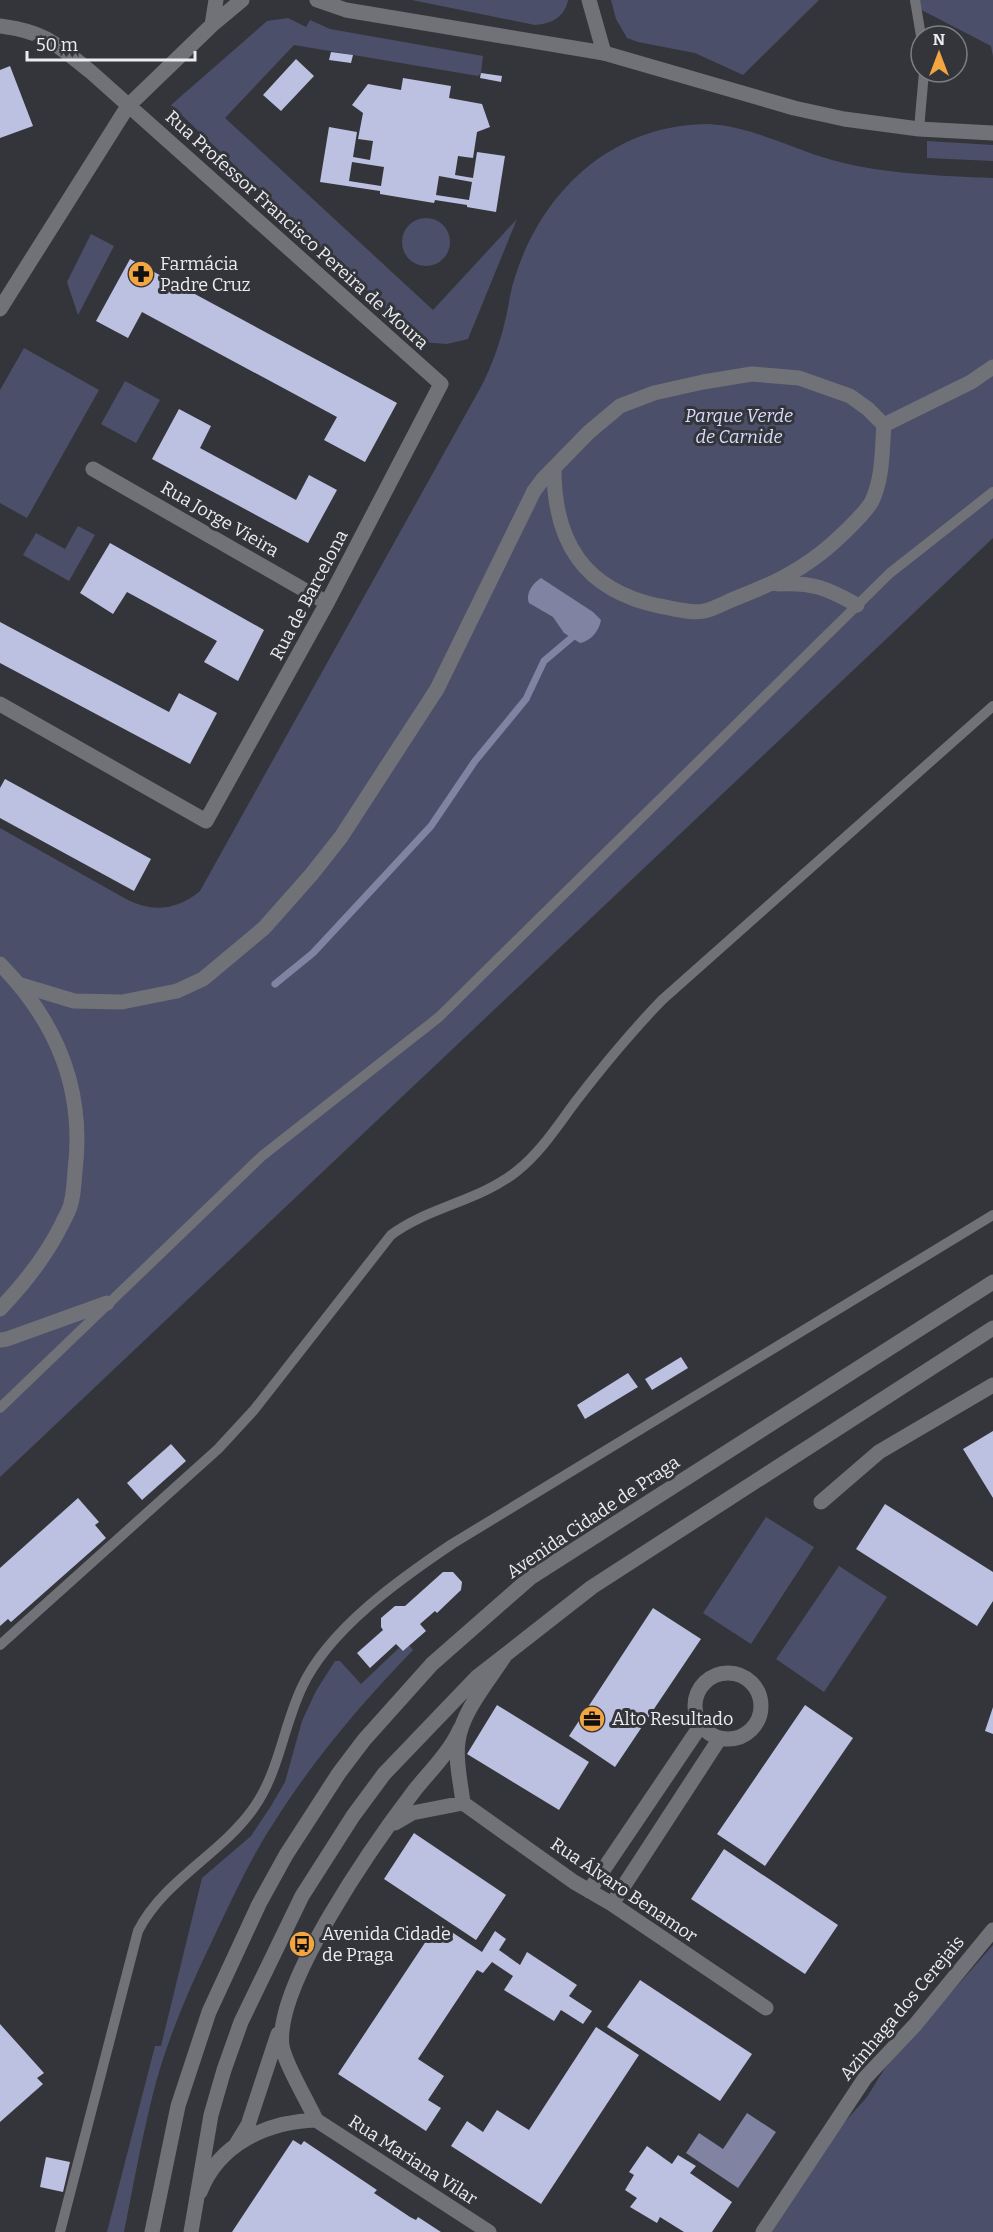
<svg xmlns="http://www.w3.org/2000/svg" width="993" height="2232" viewBox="0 0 993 2232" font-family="Bitter,serif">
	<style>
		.green { fill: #4c4f69 }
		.water { fill: #8083a2 }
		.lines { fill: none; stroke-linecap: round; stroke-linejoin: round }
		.stream { stroke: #8083a2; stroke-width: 7 }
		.building { fill: #bcc0e1; fill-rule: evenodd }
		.lane { stroke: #717277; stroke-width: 10 }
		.street { stroke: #717277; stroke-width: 15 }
		.secondary { stroke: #717277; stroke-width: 15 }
		.labels { text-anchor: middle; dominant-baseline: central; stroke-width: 6; stroke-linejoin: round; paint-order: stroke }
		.street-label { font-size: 18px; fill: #ebecef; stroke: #34353a }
		.poi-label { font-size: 18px; fill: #ebecef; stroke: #34353a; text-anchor: start }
		.park-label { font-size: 18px; font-style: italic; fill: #d8dcfd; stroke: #34353a }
	</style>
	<rect width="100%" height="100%" fill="#34353a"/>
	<path class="green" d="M412 0H568C565 17 551 24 535 25Z
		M611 0H819L743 75 695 53 638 42 627 38 616 19Z
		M912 0H993V57L991 46 910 4Z
		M288 18 306 27 310 20 330 29 483 56 481 73 478 76 294 45 225 118 433 310 517 219 468 339 447 344 421 342 171 105 267 21Z
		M709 124C753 127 790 148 832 160 883 174 940 176 993 178V538L0 1477V828L126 899C153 913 177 910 200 891L482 385C492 365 500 343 505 321 509 306 510 291 515 277 543 189 614 124 709 124Z
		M927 141 993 145V161L927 158Z
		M402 242a24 24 0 1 1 48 0a24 24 0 1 1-48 0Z
		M91 234 114 246 78 315 67 282Z
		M24 348 99 390 27 518 0 503V390Z
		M125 381 160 400 136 443 101 424Z
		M78 526 95 535 69 581 23 555 36 533 65 549Z
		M766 1517 814 1547 751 1644 703 1613Z
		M839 1566 887 1597 824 1692 776 1659Z
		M409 1645 413 1650C361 1704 313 1760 273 1824 249 1861 231 1901 212 1941 188 1991 165 2044 152 2098 141 2142 133 2187 124 2232H107L155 2046H161L202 1878 251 1836 271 1806 285 1782 302 1721 316 1691 335 1661H340L361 1684 399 1648 403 1651Z
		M993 1945V2232H772L842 2125 867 2097 885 2068Z"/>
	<path class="water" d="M541 578 593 612 601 620C599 631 591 641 580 643L564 633 553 617 529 603C525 594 533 583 541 578Z
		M747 2113 776 2132 738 2188 686 2153 699 2133 723 2149Z"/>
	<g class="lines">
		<path class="stream" d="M275 984 313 953 431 826 475 761 526 699 544 661 576 634"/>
	</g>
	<path class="building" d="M331 52 353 55 351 63 329 60Z
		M296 59 314 76 281 111 263 95Z
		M10 66 33 126 0 138V70Z
		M481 73 502 76 501 82 480 78Z
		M403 78 451 86 449 98 482 104 490 127 477 132 473 158 458 156 455 175 473 178 477 152 505 156 496 212 467 207V205L435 200 434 203 380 194V191L320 182 329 127 357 132 353 157 370 160 373 141 358 139 363 113 352 105 368 84 401 90ZM352 162 384 167 381 186 349 181ZM439 176 472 182 469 200 436 195Z
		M130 259 397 403 365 462 324 440 337 417 142 312 128 338 96 321Z
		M179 409 211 426 200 448 296 500 309 475 337 490 308 543 152 459Z
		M110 543 264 630 238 681 204 662 217 641 127 592 113 614 80 593Z
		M0 622 169 712 179 693 217 713 190 764 0 663Z
		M5 779 151 859 134 891 0 818V788Z
		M681 1357 688 1368 652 1390 645 1379Z
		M628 1373 638 1387 585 1419 577 1405Z
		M993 1431V1498L963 1449Z
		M171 1444 186 1461 142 1500 127 1483Z
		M78 1498 99 1522 95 1525 106 1538 11 1622 8 1619 0 1626V1568Z
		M885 1504 993 1572V1601L977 1626 856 1549Z
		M443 1572H453L462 1582 461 1590 437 1613 435 1611 420 1624 426 1631 403 1651 396 1644 370 1668 357 1653 383 1630 381 1627V1618L395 1606H405Z
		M653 1608 701 1639 615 1767 569 1736Z
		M497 1705 589 1762 559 1810 467 1754Z
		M805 1705 853 1738 765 1866 717 1834Z
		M993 1707V1734L985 1731Z
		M414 1833 506 1895 476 1940 384 1879Z
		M724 1849 838 1925 805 1974 691 1899Z
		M438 1923 482 1952 495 1931 506 1939 499 1950 520 1965 527 1952 577 1985 569 1996 592 2011 583 2024 561 2010 554 2021 504 1990 513 1976 492 1962 483 1973 477 1970 418 2059 444 2076 428 2100 441 2108 426 2131 338 2074Z
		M640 1980 752 2054 720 2101 607 2027Z
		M0 2024 44 2073 37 2078 43 2084 0 2122Z
		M596 2027 639 2055 541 2204 451 2146 467 2121 483 2132 497 2110 529 2130Z
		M293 2140 301 2145 304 2141 377 2190 374 2193 410 2217 416 2220 418 2217 441 2232H232Z
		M647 2146 672 2164 678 2155 696 2166 690 2173 732 2202 712 2232H684L660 2217 657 2223 630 2207 637 2198 625 2190 634 2175 629 2172Z
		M46 2157 70 2162 63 2192 40 2187Z"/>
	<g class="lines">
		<path class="lane" d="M915 0 921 36
			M919 129 924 72
			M0 1408 262 1156 439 1017 890 573 993 492
			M0 1645 218 1449 254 1410 391 1235C428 1207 480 1201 517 1171 541 1152 558 1125 576 1101 603 1066 631 1032 662 1000L993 706
			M60 2232 138 1931C164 1880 220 1855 253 1809 279 1773 283 1727 302 1687 329 1629 400 1579 452 1544L993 1215"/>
		<path class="street" d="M589 0 604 53
			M212 25 216 0
			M0 26C46 32 56 44 91 72L441 384 327 603 206 821 0 704
			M0 309 128 106 212 25 242 0
			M884 425 971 382 993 367
			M93 469 327 603
			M778 584C812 582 827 588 857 605
			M0 964C57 1022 85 1089 75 1171 74 1181 74 1193 71 1203 70 1210 65 1217 62 1224 46 1256 25 1283 0 1309
			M21 985 74 1001 122 1002 177 991 203 979 264 928 311 875 341 837 437 689 534 491 543 479 589 432 620 406 654 393 703 382 752 374 799 378 850 396 868 409 884 425C882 449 883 478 872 501 865 514 834 543 821 553 793 575 767 586 734 599 724 603 714 609 704 611 691 614 672 608 659 606 584 590 554 542 554 469
			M0 1340 7 1339 107 1303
			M821 1502 879 1452 993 1385
			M695 1706a33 33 0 1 1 66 0a33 33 0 1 1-66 0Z
			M463 1803 574 1882 612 1904 766 2008
			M395 1823 412 1813 463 1803C461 1784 455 1761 458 1742 461 1713 488 1682 504 1657
			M589 1891 701 1725
			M612 1904 720 1738
			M316 2120 489 2232
			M237 2143 248 2125 278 2034
			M200 2192C219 2143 267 2122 316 2120 308 2102 285 2064 282 2046 274 1985 376 1841 414 1791 430 1771 449 1753 460 1729
			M763 2232 865 2078 915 2025 993 1930"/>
		<path class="secondary" d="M317 0 346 10 604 53 794 108 844 119 919 129 993 133
			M152 2232 178 2106 209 2012 259 1904 286 1855 339 1773 364 1740 432 1664 530 1578 993 1282
			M191 2232 211 2115 224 2070 241 2022 302 1896 353 1816 384 1774 477 1677 592 1587 993 1328"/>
	</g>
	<defs>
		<g id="pharmacy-disc" transform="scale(1.35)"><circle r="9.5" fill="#f2a541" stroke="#34353a"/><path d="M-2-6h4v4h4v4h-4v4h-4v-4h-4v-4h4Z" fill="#111"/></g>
		<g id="office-disc" transform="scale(1.35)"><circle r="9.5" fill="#f2a541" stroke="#34353a"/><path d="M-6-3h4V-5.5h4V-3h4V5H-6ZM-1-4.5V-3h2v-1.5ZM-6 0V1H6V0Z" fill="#111"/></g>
		<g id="bus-disc" transform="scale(1.35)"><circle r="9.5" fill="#f2a541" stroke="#34353a"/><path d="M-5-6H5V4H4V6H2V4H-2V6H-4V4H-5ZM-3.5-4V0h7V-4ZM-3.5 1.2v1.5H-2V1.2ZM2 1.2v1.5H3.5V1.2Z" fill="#111"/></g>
	</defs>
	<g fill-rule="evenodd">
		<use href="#pharmacy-disc" x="141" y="274"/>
		<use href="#office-disc" x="592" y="1719"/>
		<use href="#bus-disc" x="302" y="1944"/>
	</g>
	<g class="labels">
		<g class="street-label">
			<text transform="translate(297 230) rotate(42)">Rua Professor Francisco Pereira de Moura</text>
			<text transform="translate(220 519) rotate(30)">Rua Jorge Vieira</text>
			<text transform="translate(309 595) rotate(-62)">Rua de Barcelona</text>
			<text transform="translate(593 1517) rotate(-34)">Avenida Cidade de Praga</text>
			<text transform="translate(624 1890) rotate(34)">Rua Álvaro Benamor</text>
			<text transform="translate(902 2008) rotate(-50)">Azinhaga dos Cerejais</text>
			<text transform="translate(413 2160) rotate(33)">Rua Mariana Vilar</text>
		</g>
		<g class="poi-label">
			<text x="160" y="264">Farmácia<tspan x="160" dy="21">Padre Cruz</tspan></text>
			<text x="612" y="1719">Alto Resultado</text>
			<text x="322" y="1934">Avenida Cidade<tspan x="322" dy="21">de Praga</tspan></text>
		</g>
		<g class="park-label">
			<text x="739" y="416">Parque Verde<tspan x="739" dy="21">de Carnide</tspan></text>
		</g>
	</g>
	<g transform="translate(939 54)"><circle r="28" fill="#34353a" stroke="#7d7e82" stroke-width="1.5"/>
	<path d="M0-4.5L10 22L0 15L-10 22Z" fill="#f2a541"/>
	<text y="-9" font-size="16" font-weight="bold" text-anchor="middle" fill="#ebecef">N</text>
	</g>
	<path d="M27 51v9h168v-9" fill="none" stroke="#ebecef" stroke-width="3"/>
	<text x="36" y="51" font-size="18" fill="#ebecef" stroke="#34353a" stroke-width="4.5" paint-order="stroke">50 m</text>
</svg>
